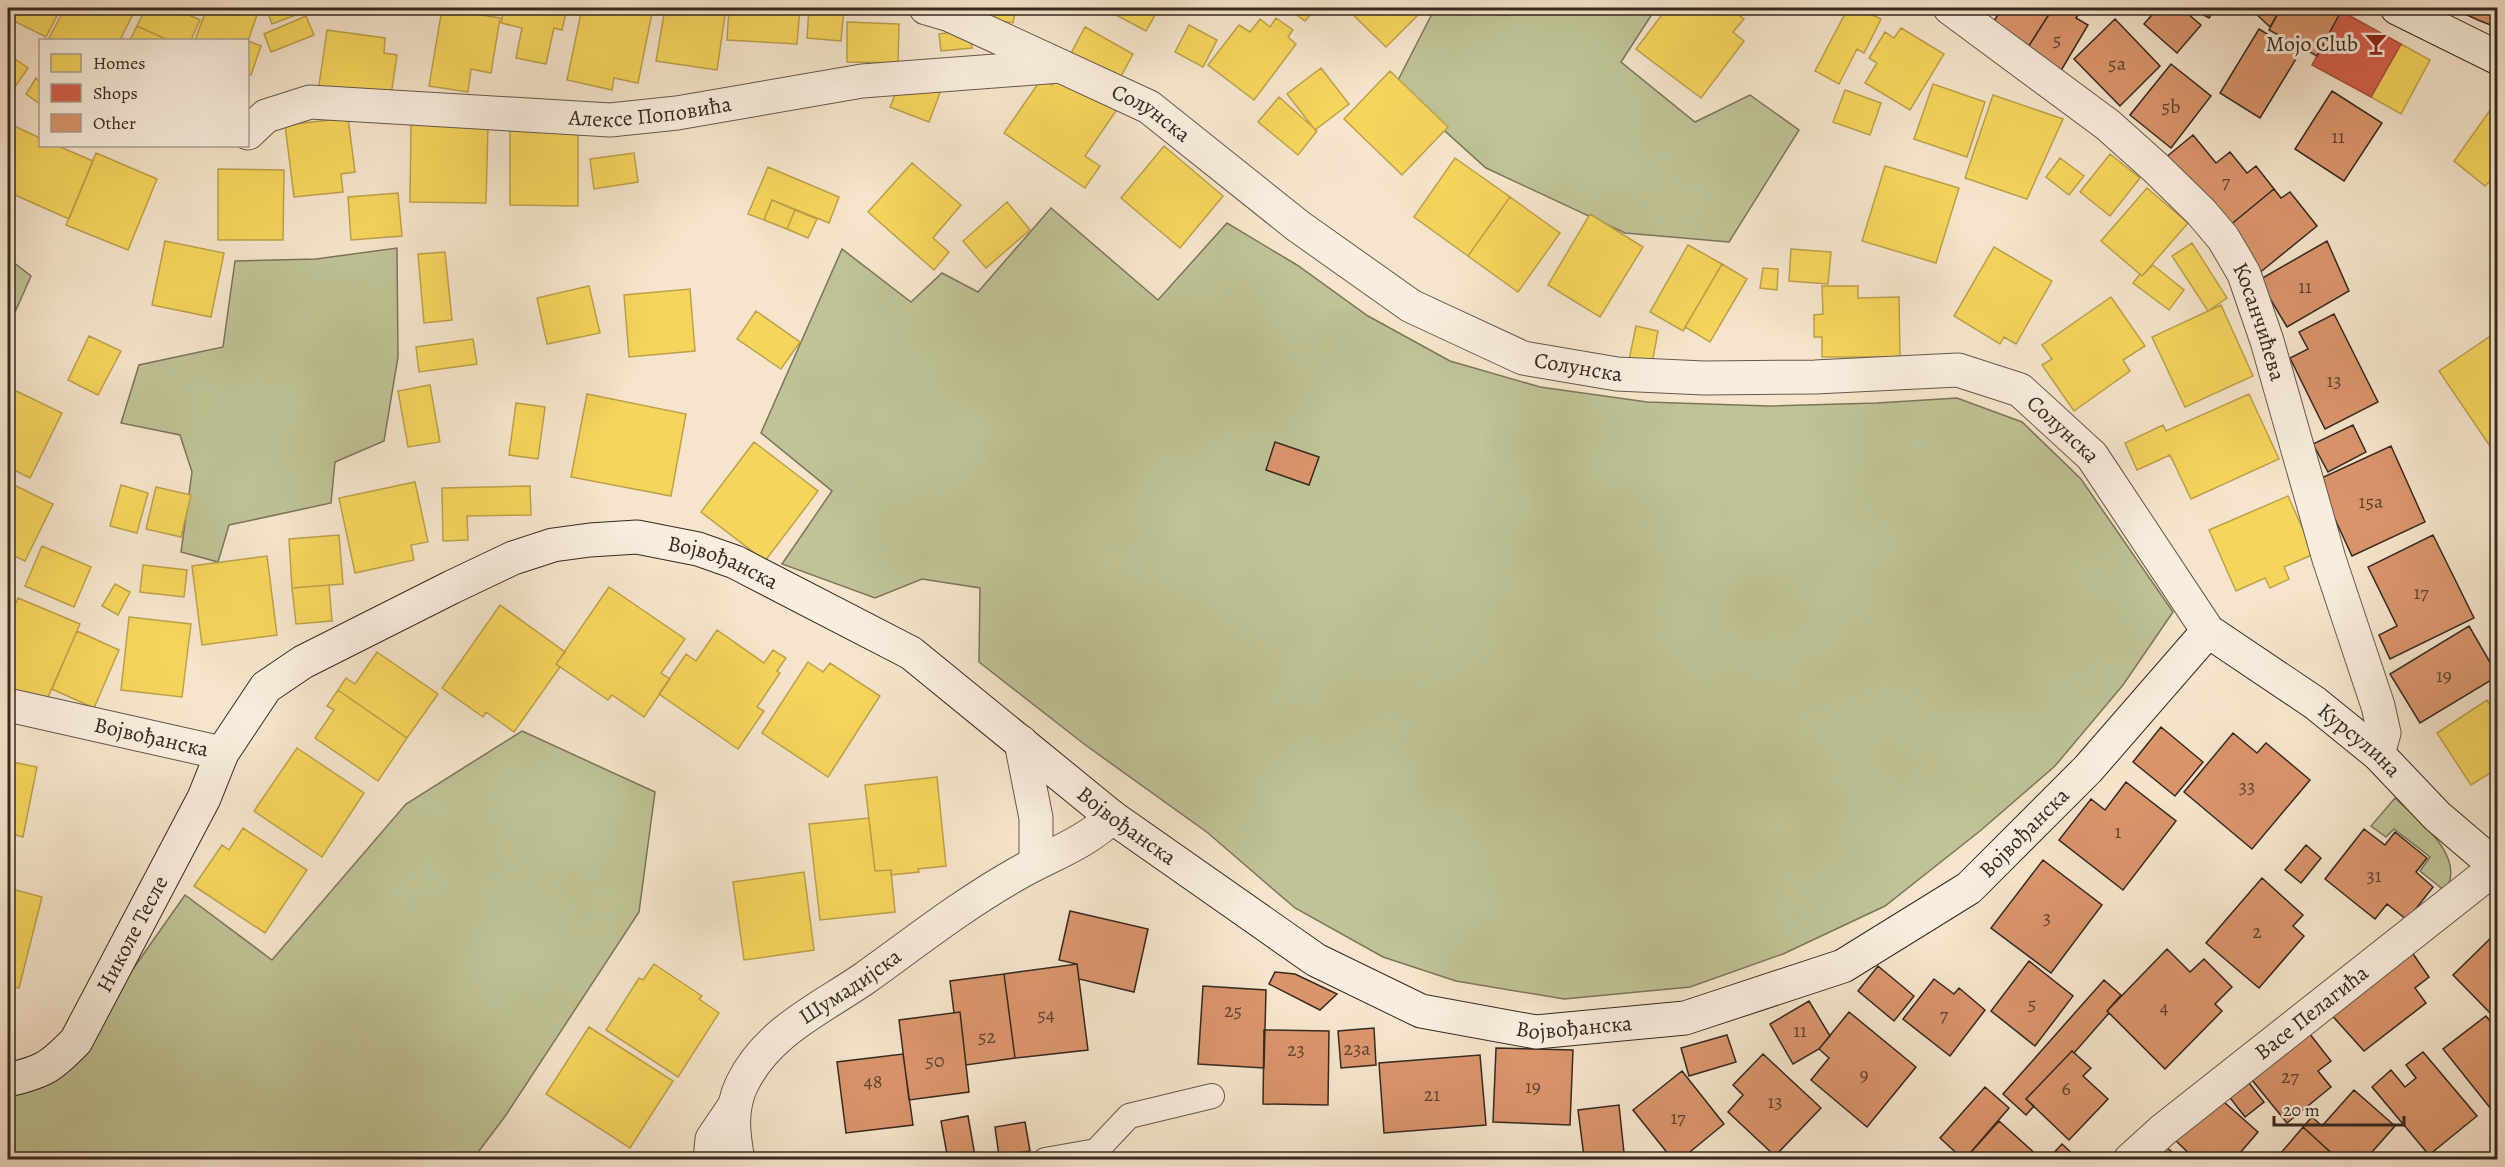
<svg xmlns="http://www.w3.org/2000/svg" width="2505" height="1167" viewBox="0 0 2505 1167" font-family="Alegreya,serif">
	<style>
		.green { fill: #bfc396; stroke: #7a765b; stroke-width: 1.5 }
		.homes { fill: #f6d55c; stroke: #bca14a; stroke-width: 1.5 }
		.shops { fill: #d6604d; stroke: #a65040; stroke-width: 1.5 }
		.building { fill: #db956d; stroke: #352920; stroke-width: 1.5 }
		.lines { fill: none; stroke-linecap: round; stroke-linejoin: round }
		.lane-casing { stroke: #65584b; stroke-width: 26 }
		.street-casing { stroke: #65584b; stroke-width: 35 }
		.secondary-casing { stroke: #352920; stroke-width: 35 }
		.lane { stroke: #f9eede; stroke-width: 24 }
		.street { stroke: #f9eede; stroke-width: 33 }
		.secondary { stroke: #f9eede; stroke-width: 33 }
		.labels { text-anchor: middle; dominant-baseline: central; stroke-width: 6; stroke-linejoin: round; paint-order: stroke }
		.number-label { font-size: 20px; fill: #5e4433 }
		.poi-label { font-size: 22px; fill: #352920; stroke: #f9eede; text-anchor: end }
		.street-label { font-size: 22px; fill: #352920; stroke: #f9eede }
	</style>
	<rect width="100%" height="100%" fill="#f6e5cc"/>
	<filter id="stains"><feTurbulence type="fractalNoise" baseFrequency=".00333" numOctaves="4"/><feColorMatrix values="0 0 0 0 .2 0 0 0 0 .09 0 0 0 0 .02 0 0 0 .5 -.17"/></filter>
	<radialGradient id="worn" r=".72"><stop offset=".6" stop-color="#630" stop-opacity="0"/><stop offset="1" stop-color="#630" stop-opacity=".3"/></radialGradient>
	<path class="green" d="M1518 8H1656L1621 62 1695 122 1750 95 1799 130 1729 242 1625 233 1486 168 1395 86 1433 12 1508 15Z
		M1051 208 1158 300 1227 223 1297 265 1368 316 1450 361 1540 387 1647 402 1768 406 1877 403 1957 398 2022 422 2081 479 2173 612 2123 685 2055 766 1980 831 1885 906 1783 954 1690 987 1564 999 1456 981 1383 957 1295 908 1208 833 1084 744 979 662 980 588 922 579 875 598 782 564 832 491 761 433 842 249 911 302 942 273 978 292Z
		M397 248 398 357 384 441 335 462 331 503 229 525 218 562 181 552 192 472 180 435 121 423 139 365 223 347 235 261 316 259Z
		M8 258 31 276 8 328Z
		M522 731 655 792 639 912 506 1115 473 1159H8V1072L76 1050 185 895 272 960 406 804Z
		M2395 798C2417 819 2468 857 2445 891L2420 871 2430 857 2394 829 2386 837 2371 826Z"/>
	<path class="homes" d="M8 8H61L46 37 8 18Z
		M65 8H115L132 16 120 40H48Z
		M146 8H173L200 20 191 40H168L137 26Z
		M207 8H237L257 15 248 41 261 46 251 75 248 74V40H195Z
		M266 8H315L272 24Z
		M504 8H567L562 30 554 28 546 64 516 58 522 28 501 23Z
		M582 8H653L638 83 614 78 612 90 567 80Z
		M665 8H726L717 70 656 61Z
		M729 8H800L797 44 727 40Z
		M809 8H844L841 41 807 38Z
		M990 8H1016L1013 23 988 19Z
		M1103 8H1159L1146 31Z
		M1287 8H1316L1305 21Z
		M1346 8H1425L1386 47Z
		M1667 8H1728L1744 19 1733 32 1744 41 1701 98 1636 49Z
		M1848 8H1858L1881 19 1864 53 1857 49 1839 84 1815 71Z
		M442 9 500 18 491 73 471 69 468 92 429 86Z
		M306 16 314 35 271 52 264 34Z
		M1276 18 1293 30 1288 37 1296 44 1254 100 1208 65 1239 25 1250 32 1260 19 1270 27Z
		M847 22 899 24 898 63 847 62Z
		M1189 25 1217 40 1203 67 1175 52Z
		M137 26 168 40H130Z
		M1085 27 1133 54 1118 82 1070 55Z
		M1901 28 1944 54 1910 110 1865 83 1877 63 1869 58 1885 32 1894 38Z
		M327 30 385 38 384 53 397 55 390 102 318 92Z
		M970 30 972 48 941 51 939 34Z
		M2401 44 2430 60 2401 114 2371 97Z
		M8 54 28 68 8 97Z
		M1321 68 1349 104 1315 130 1287 94Z
		M1062 70 1118 108 1085 156 1100 166 1085 188 1004 133 1042 78 1052 85Z
		M1390 71 1448 127 1402 175 1344 119Z
		M36 78 40 82V104L26 94Z
		M902 78 940 93 929 122 890 107Z
		M1933 84 1985 102 1967 157 1914 139Z
		M1845 90 1881 103 1870 135 1833 122Z
		M1993 95 2063 119 2027 199 1965 178Z
		M1279 97 1317 131 1298 155 1258 122Z
		M2498 99V173L2485 186 2454 161Z
		M348 118 355 172 341 174 343 192 294 197 285 125Z
		M8 123 40 138V146H58L93 161 69 219 8 192Z
		M411 124 488 126 486 203 410 202Z
		M510 129H578V206L510 205Z
		M1164 146 1223 196 1180 248 1121 198Z
		M96 153 157 179 128 250 66 225Z
		M634 153 638 182 594 189 590 159Z
		M2110 154 2140 178 2110 216 2080 192Z
		M1455 158 1510 197 1468 256 1414 217Z
		M2060 158 2084 176 2069 195 2046 177Z
		M912 163 961 205 933 238 949 252 934 270 868 212Z
		M1885 166 1959 188 1936 263 1862 241Z
		M768 167 839 197 829 223 772 200 764 220 748 214Z
		M218 169 284 170 283 240H218Z
		M2147 188 2188 223 2142 276 2101 241Z
		M398 193 402 236 351 240 348 197Z
		M1510 197 1560 233 1518 292 1468 256Z
		M772 200 795 210 787 229 764 220Z
		M1007 202 1030 230 986 268 963 241Z
		M795 210 817 219 808 238 787 229Z
		M1590 214 1643 247 1600 317 1548 285Z
		M165 241 224 253 211 317 152 305Z
		M2192 243 2227 298 2208 311 2172 256Z
		M1688 245 1722 264 1683 331 1650 312Z
		M1994 247 2052 281 2016 344 2004 337 2000 344 1954 316Z
		M1791 249 1831 252 1828 284 1789 281Z
		M445 252 452 320 424 323 418 254Z
		M1722 264 1747 279 1710 342 1685 327Z
		M2153 265 2184 290 2169 310 2133 283 2140 274 2142 276Z
		M1763 268 1778 269 1777 290 1760 288Z
		M589 286 600 333 547 344 537 298Z
		M1822 286H1858V298L1899 297 1900 357H1822V337H1814V315L1823 314Z
		M690 289 695 351 629 357 624 295Z
		M2111 297 2145 346 2123 360 2130 371 2074 411 2042 365 2052 359 2042 345Z
		M2221 305 2253 376 2185 407 2152 337Z
		M756 311 800 342 781 369 737 339Z
		M1636 326 1658 331 1652 364 1629 360Z
		M2498 331V458L2439 371Z
		M89 336 121 351 98 395 68 380Z
		M473 339 477 364 419 372 416 347Z
		M430 385 440 442 408 447 398 391Z
		M8 387 62 413 30 478 8 467Z
		M587 394 686 414 671 496 571 477Z
		M2249 394 2279 459 2191 499 2170 455 2137 470 2125 443 2163 425 2166 431Z
		M516 403 545 407 538 459 509 455Z
		M754 442 818 491 765 561 701 512Z
		M415 482 428 542 411 545 414 560 355 573 339 498Z
		M12 484 53 504 25 561 10 554 8 560V494Z
		M121 485 148 493 137 533 110 526Z
		M530 486 531 515 467 516 468 540 443 541 442 488Z
		M156 487 191 495 181 537 146 529Z
		M2288 496 2314 554 2284 567 2289 579 2270 588 2265 578 2236 591 2209 530Z
		M339 535 343 584 292 588 289 539Z
		M42 546 91 567 74 607 25 586Z
		M267 556 277 635 202 645 192 566Z
		M143 565 187 570 184 597 140 592Z
		M115 584 130 592 118 615 102 606Z
		M329 585 332 621 296 624 292 588Z
		M609 587 685 639 661 673 670 679 644 717 612 695 608 700 556 664Z
		M18 598 80 624 41 713 8 698V622Z
		M500 605 565 652 556 664 560 667 514 732 486 712 483 717 442 688Z
		M129 617 191 624 182 697 121 690Z
		M717 630 764 663 773 650 786 658 777 671 780 673 757 707 764 711 738 749 659 694 686 654 696 661Z
		M77 631 119 650 94 708 52 689Z
		M377 652 438 694 407 738 338 690 346 678 355 684Z
		M808 662 823 672 830 663 880 696 828 777 762 733Z
		M338 690 407 738 378 781 315 738 334 710 327 706Z
		M2487 700 2498 716V768L2471 785 2437 733Z
		M297 748 364 793 322 857 254 811Z
		M8 761 37 767 23 837 8 833Z
		M937 777 946 866 918 869 919 872 891 875V870L875 871 865 785Z
		M869 818 875 871 891 870 895 912 820 920 809 824Z
		M243 828 307 870 265 933 194 886 222 845 229 850Z
		M804 872 814 950 744 960 733 882Z
		M8 888 42 897 19 988 8 985Z
		M654 964 702 996 699 999 719 1013 678 1077 606 1030 639 978 643 980Z
		M589 1027 673 1081 630 1148 546 1094Z"/>
	<path class="shops" d="M2341 11 2401 44 2371 97 2312 65Z"/>
	<path class="building" d="M2002 8H2053L2025 52 1989 29Z
		M2053 8H2079L2082 9 2076 18 2088 25 2059 74 2025 52Z
		M2158 8H2167L2174 14 2181 8 2201 25 2177 53 2144 24Z
		M2191 8H2215L2209 18Z
		M2250 8H2281L2270 27Z
		M2281 8H2334L2341 11 2317 56 2269 30Z
		M2452 8H2498V28L2478 20Z
		M2115 19 2160 66 2120 106 2074 59Z
		M2259 29 2299 54 2260 118 2220 93Z
		M2171 64 2211 96 2171 148 2130 115Z
		M2332 91 2382 123 2344 181 2295 149Z
		M2193 135 2216 163 2230 152 2247 173 2256 166 2274 189 2223 231 2165 158Z
		M2274 189 2281 198 2290 192 2317 226 2258 274 2223 231Z
		M2327 241 2349 291 2287 327 2259 280Z
		M2334 314 2378 402 2325 429 2290 358 2308 349 2299 332Z
		M2353 425 2366 452 2328 472 2313 444Z
		M1275 442 1319 457 1309 485 1266 470Z
		M2391 446 2425 522 2352 556 2317 480Z
		M2433 535 2474 618 2390 659 2379 635 2397 626 2368 567Z
		M2469 626 2498 676 2420 723 2390 674Z
		M2161 727 2203 762 2175 796 2133 762Z
		M2233 733 2257 753 2266 743 2310 780 2252 849 2184 792Z
		M2126 782 2176 821 2123 890 2059 840 2091 799 2105 810Z
		M2364 829 2385 845 2395 832 2427 858 2416 872 2433 887 2407 920 2387 904 2375 919 2325 879Z
		M2306 845 2321 858 2301 883 2285 870Z
		M2043 860 2102 905 2051 973 1991 928Z
		M2262 878 2303 915 2293 926 2304 936 2259 988 2206 943Z
		M1070 911 1148 929 1134 992 1079 979 1077 964 1059 960Z
		M2498 931V1009L2492 1015 2453 975Z
		M2409 948 2429 977 2415 988 2426 1003 2364 1051 2327 1010Z
		M2167 949 2190 972 2204 959 2232 987 2215 1004 2222 1011 2165 1069 2107 1011Z
		M2029 961 2073 996 2035 1046 1991 1011Z
		M1077 964 1088 1050 1015 1058 1004 974Z
		M1878 966 1914 996 1894 1021 1858 991Z
		M1275 972 1295 974 1337 994 1320 1010 1269 984Z
		M1004 974 1015 1058 966 1065 960 1012 954 1013 950 981Z
		M1934 979 1954 994 1959 988 1985 1010 1950 1056 1903 1019Z
		M2104 980 2121 995 2107 1011 2109 1013 2074 1053 2072 1051 2026 1099 2034 1106 2026 1115 2003 1094Z
		M1203 986 1266 990 1264 1068 1198 1064Z
		M1809 1001 1830 1036 1819 1049 1793 1064 1770 1024Z
		M960 1012 969 1092 909 1100 899 1020Z
		M1849 1012 1916 1067 1867 1127 1811 1080 1829 1058 1819 1049Z
		M2486 1016 2498 1031V1104L2491 1109 2443 1049Z
		M1374 1028 1376 1065 1341 1068 1338 1031Z
		M1264 1030 1329 1031 1328 1105 1263 1104Z
		M2309 1033 2331 1061 2318 1071 2331 1087 2287 1123 2252 1080Z
		M1727 1035 1736 1062 1689 1076 1681 1048Z
		M1496 1048 1573 1050 1570 1125 1493 1122Z
		M2072 1051 2091 1068 2083 1076 2108 1099 2069 1140 2026 1099Z
		M2423 1052 2477 1116 2429 1155 2372 1087 2391 1070 2405 1087 2416 1078 2406 1065Z
		M903 1054 913 1125 846 1133 837 1062Z
		M1763 1054 1821 1108 1775 1156 1728 1112 1743 1095 1733 1085Z
		M1480 1055 1486 1125 1384 1133 1379 1063Z
		M1682 1071 1724 1124 1680 1160H1673L1633 1110Z
		M2246 1079 2264 1102 2245 1117 2227 1094Z
		M1985 1087 2009 1108 1964 1160 1940 1138Z
		M2354 1090 2395 1126 2365 1160H2339L2303 1127 2312 1117 2322 1126Z
		M2216 1095 2258 1132 2234 1160H2196L2176 1141Z
		M1619 1105 1624 1153 1584 1157 1578 1110Z
		M968 1116 975 1156 948 1160 941 1121Z
		M1999 1121 2039 1157 2036 1160H1964Z
		M1025 1122 1030 1151 999 1156 995 1127Z
		M2303 1127 2339 1160H2275Z
		M2159 1142 2183 1160H2146Z
		M2062 1144 2079 1160H2047Z"/>
	<g class="lines">
		<g class="lane-casing">
			<path id="lane" d="M1045 1160 1096 1151 1129 1116 1212 1096"/>
		</g>
		<g class="street-casing">
			<g id="street">
				<path id="s1" d="M926 8 950 15 1149 107 1298 226 1411 306 1523 358 1617 374 1704 378 1815 377 1958 370 2020 390 2092 456 2208 631"/>
				<path id="s2" d="M1950 8 2108 125 2156 168 2201 212 2223 238 2236 260 2244 274 2267 341 2329 559 2378 706 2384 733 2378 754"/>
				<path id="s3" d="M248 133 266 116 310 102 610 120 677 113 862 81 1060 66"/>
				<path id="s4" d="M8 705 222 753"/>
				<path d="M1021 742 1036 818V862"/>
				<path d="M710 1160 712 1139 735 1105"/>
				<path id="s5" d="M738 1160C733 1134 730 1108 742 1084 767 1032 820 1009 865 978 914 943 962 905 1015 875 1047 856 1085 844 1112 817"/>
				<path id="s6" d="M2130 1160 2163 1130 2496 867"/>
			</g>
		</g>
		<g class="secondary-casing">
			<g id="secondary">
				<path d="M2397 8 2498 58"/>
				<path id="s7" d="M8 1080C43 1072 51 1067 76 1041L204 798 222 753 266 687 303 662 452 587 513 558 553 545 590 540 637 537 698 549 735 562 911 653 1112 817 1316 960 1421 1011 1536 1032 1685 1018 1843 966 1969 888 2088 769 2208 631 2315 703 2378 754 2437 816 2498 868"/>
			</g>
		</g>
		<use href="#lane" class="lane"/>
		<use href="#street" class="street"/>
		<use href="#secondary" class="secondary"/>
	</g>
	<defs>
		<g id="bar-bare" transform="scale(1.8)"><path d="M-6-5H6L.8 .8V4.5H3.5V6h-7V4.5H-.8V.8Z" fill="#8f2418" stroke="#f9eede" stroke-width="2.5" paint-order="stroke"/></g>
	</defs>
	<g fill-rule="evenodd">
		<use href="#bar-bare" x="2376" y="44"/>
	</g>
	<g class="labels">
		<g class="number-label">
			<text x="2057" y="39">5</text>
			<text x="2117" y="63">5a</text>
			<text x="2171" y="106">5b</text>
			<text x="2338" y="136">11</text>
			<text x="2226" y="181">7</text>
			<text x="2305" y="286">11</text>
			<text x="2334" y="380">13</text>
			<text x="2371" y="501">15a</text>
			<text x="2421" y="592">17</text>
			<text x="2444" y="675">19</text>
			<text x="2247" y="786">33</text>
			<text x="2118" y="831">1</text>
			<text x="2374" y="875">31</text>
			<text x="2047" y="917">3</text>
			<text x="2257" y="931">2</text>
			<text x="2032" y="1003">5</text>
			<text x="2164" y="1007">4</text>
			<text x="1233" y="1010">25</text>
			<text x="1046" y="1014">54</text>
			<text x="1944" y="1014">7</text>
			<text x="1800" y="1030">11</text>
			<text x="987" y="1036">52</text>
			<text x="1357" y="1048">23a</text>
			<text x="1296" y="1049">23</text>
			<text x="935" y="1060">50</text>
			<text x="1864" y="1074">9</text>
			<text x="2290" y="1076">27</text>
			<text x="873" y="1081">48</text>
			<text x="1533" y="1086">19</text>
			<text x="2066" y="1088">6</text>
			<text x="1432" y="1094">21</text>
			<text x="1775" y="1101">13</text>
			<text x="1678" y="1117">17</text>
		</g>
		<g class="poi-label">
			<text x="2358" y="44">Mojo Club</text>
		</g>
		<g class="street-label">
			<text stroke="none"><textPath href="#s3" startOffset="412">Алексе Поповића</textPath></text>
			<text stroke="none"><textPath href="#s1" startOffset="249">Солунска</textPath></text>
			<text stroke="none"><textPath href="#s2" startOffset="450">Косанчићева</textPath></text>
			<text stroke="none"><textPath href="#s1" startOffset="753">Солунска</textPath></text>
			<text stroke="none"><textPath href="#s1" startOffset="1257">Солунска</textPath></text>
			<text stroke="none"><textPath href="#s7" startOffset="978">Војвођанска</textPath></text>
			<text stroke="none"><textPath href="#s4" startOffset="147">Војвођанска</textPath></text>
			<text stroke="none"><textPath href="#s7" startOffset="2932">Курсулина</textPath></text>
			<text stroke="none"><textPath href="#s7" startOffset="1464">Војвођанска</textPath></text>
			<text stroke="none"><textPath href="#s7" startOffset="2472">Војвођанска</textPath></text>
			<text stroke="none"><textPath href="#s7" startOffset="201">Николе Тесле</textPath></text>
			<text stroke="none"><textPath href="#s5" startOffset="225">Шумадијска</textPath></text>
			<text stroke="none"><textPath href="#s6" startOffset="234">Васе Пелагића</textPath></text>
			<text stroke="none"><textPath href="#s7" startOffset="1968">Војвођанска</textPath></text>
		</g>
	</g>
	<rect width="2505" height="1167" fill="none" stroke="#f6e5cc" stroke-width="30"/>
	<rect x="9" y="9" width="2487" height="1149" fill="none" stroke="#352920" stroke-width="3"/>
	<rect x="15" y="15" width="2475" height="1137" fill="none" stroke="#352920" stroke-width="1.5"/>
	<rect x="39" y="39" width="210" height="108" fill="#f9eede" stroke="#ab9f92" stroke-width="1.5"/>
	<rect x="51" y="54" width="30" height="18" fill="#f6d55c" stroke="#ab9f92" stroke-width="1.5"/>
	<text x="93" y="69" font-size="18" fill="#352920">Homes</text>
	<rect x="51" y="84" width="30" height="18" fill="#d6604d" stroke="#ab9f92" stroke-width="1.5"/>
	<text x="93" y="99" font-size="18" fill="#352920">Shops</text>
	<rect x="51" y="114" width="30" height="18" fill="#db956d" stroke="#ab9f92" stroke-width="1.5"/>
	<text x="93" y="129" font-size="18" fill="#352920">Other</text>
	<path d="M2274 1116v9h130v-9" fill="none" stroke="#352920" stroke-width="3"/>
	<text x="2283" y="1116" font-size="18" fill="#352920" stroke="#f9eede" stroke-width="4.5" paint-order="stroke">20 m</text>
	<rect width="100%" height="100%" filter="url(#stains)"/>
	<rect width="100%" height="100%" fill="url(#worn)"/>
</svg>
